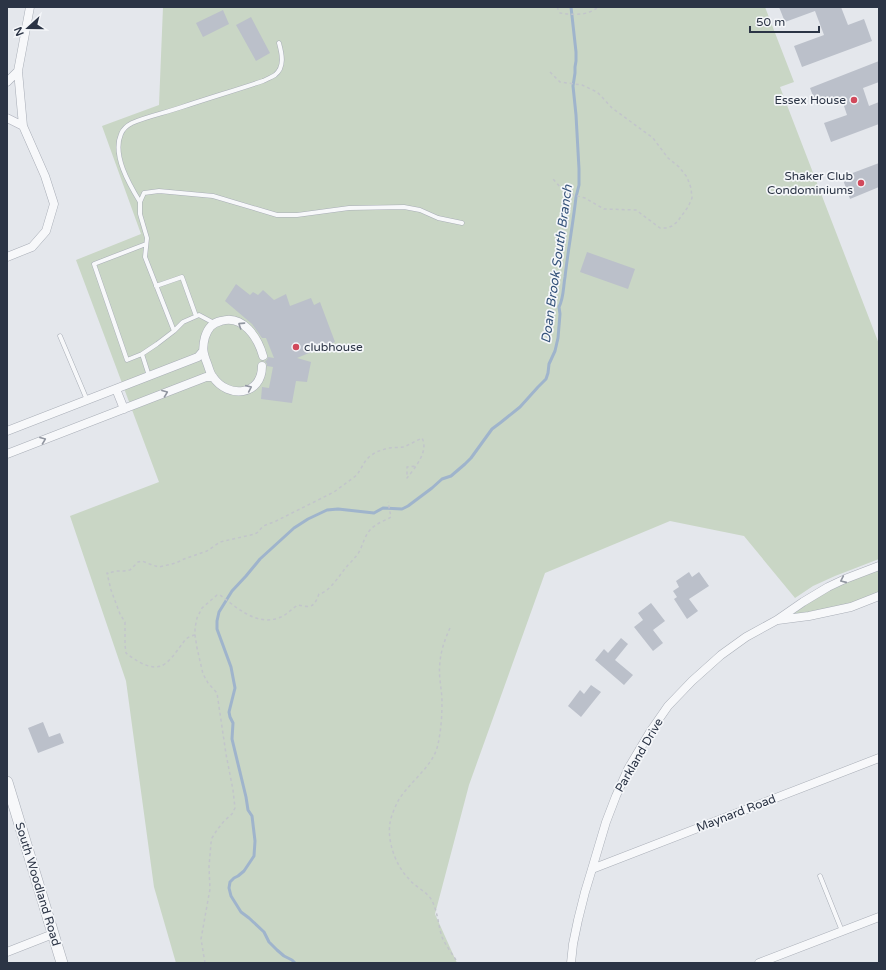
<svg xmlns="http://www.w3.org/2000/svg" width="886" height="970" viewBox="0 0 886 970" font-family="'Varela Round',sans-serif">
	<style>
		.grass { fill: #c9d6c5 }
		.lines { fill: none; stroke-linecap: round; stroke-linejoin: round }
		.stream { stroke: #9fb4cc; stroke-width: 3 }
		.building { fill: #bbc0ca }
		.service-casing { stroke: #a9aeb7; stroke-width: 5 }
		.minor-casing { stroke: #a9aeb7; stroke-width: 9 }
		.tertiary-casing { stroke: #a9aeb7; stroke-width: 12 }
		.path { stroke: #c2c5cb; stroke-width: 1.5; stroke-dasharray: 3 3; stroke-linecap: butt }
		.service { stroke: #f7f8fa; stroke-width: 4 }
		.minor { stroke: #f7f8fa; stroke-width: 8 }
		.tertiary { stroke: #f7f8fa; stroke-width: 11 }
		.oneway { stroke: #9196a0 }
		.poi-dot { fill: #d1495b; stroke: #f4f6f9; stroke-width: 1.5 }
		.labels { text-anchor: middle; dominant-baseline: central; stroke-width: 3.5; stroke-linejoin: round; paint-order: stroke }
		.poi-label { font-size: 12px; fill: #2b3445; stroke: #f4f6f9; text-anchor: end }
		.street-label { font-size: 12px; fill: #2b3445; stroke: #f4f6f9 }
		.water-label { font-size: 13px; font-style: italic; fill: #34527a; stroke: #f4f6f9 }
	</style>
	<rect width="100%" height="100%" fill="#e4e7ec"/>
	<path class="grass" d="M163 7H765L794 82 780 87 879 344V559L835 576 813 586 795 598 744 536 670 521 545 573 469 785 435 914 457 963H176L154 887 126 681 70 516 159 482 76 260 141 234 102 126 159 105Z
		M879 566V596L851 607 777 620 803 602Z"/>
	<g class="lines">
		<path class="stream" d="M295 963 292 960 284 956 277 950 269 942 264 932 249 918 241 912 231 896 229 888 230 882 234 878 238 876 244 871 254 856 255 841 252 816 248 810 246 797 232 739 233 723 230 717 229 712 235 688 231 667 217 629V621L219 612 232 591 246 576 260 559 294 528 308 519 327 510 338 509 374 513 383 508 402 509 408 506 432 488 442 479 451 476 465 464 471 458 492 429 500 423 520 407 538 387 546 379 548 373 549 364 555 351 558 338 560 314 559 307C564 297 563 288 565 277 568 250 573 224 576 197L579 185V169L576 115 573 86 575 73V67L576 61V52L571 7"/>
	</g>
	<path class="building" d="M779 7H841L848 25 864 19 872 41 802 67 794 46 824 35 815 11 785 22Z
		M223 10 229 24 203 37 196 23Z
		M251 17 270 53 256 61 236 25Z
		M879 61V82L863 88 869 106 879 102V124L831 142 824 123 847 115 841 97 817 106 810 88Z
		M879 163V187L850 199 842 177Z
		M587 252 635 269 628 289 580 272Z
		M236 284 250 295 253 292 258 295 263 290 274 300 286 294 290 306 311 298 314 305 320 302 335 342 297 358 311 362 307 382 296 381 292 403 261 399 262 387 269 388 273 367 267 366V364L265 361 267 360 268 357 274 358 266 338H262L252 324 225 301Z
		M689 572 692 577 699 572 709 586 689 599 698 611 687 619 674 599 677 597 673 591 679 587 676 581Z
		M651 603 665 621 653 630 663 643 653 651 634 627 643 620 638 613Z
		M621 638 628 644 615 660 633 675 624 685 595 660 604 649 608 653Z
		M591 685 601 692 581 717 568 706 580 690 584 694Z
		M43 722 49 737 60 733 64 743 38 753 28 728Z"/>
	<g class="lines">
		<g class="service-casing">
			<path id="service" d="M140 202C129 184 112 155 121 134 123 129 128 125 132 123 148 116 165 113 182 107 209 98 236 90 263 81 267 79 272 77 275 75 285 67 282 54 279 43
				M156 286 182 277 196 316
				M174 331 145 257 147 238 140 214V202L144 193 159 191 213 196 277 215H297L349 208 404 207 420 210 438 218 462 223
				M60 336 87 400
				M142 354 127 360 94 264 146 244
				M149 376 142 354 157 344 174 331 183 322 199 315 214 323
				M820 876 842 931"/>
		</g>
		<g class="minor-casing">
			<path id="minor" d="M7 82 18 71
				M7 118 23 126
				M7 257 32 247 46 231 54 204 45 176 23 126 18 71 30 7
				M262 366C262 396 228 399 213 377 210 374 209 368 207 363 203 353 202 348 205 337 208 328 212 323 221 321 243 314 258 338 263 356
				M116 389 124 409
				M7 431 198 357 203 351
				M7 454 206 377H213
				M778 620 809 616 851 607 879 596
				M592 869 879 758
				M7 952 53 934
				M571 963 573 944 578 920 585 892 592 869 606 822 616 796 628 769 650 732 668 706 692 681 721 655 746 637 777 620 803 602 828 587 845 579 879 566
				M759 963 879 917"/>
		</g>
		<g class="tertiary-casing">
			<path id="tertiary" d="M7 782 62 963"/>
		</g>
		<path class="path" d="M557 7 560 13C573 15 588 16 598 7
			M550 72 560 82 582 85 597 92 602 97 612 108 653 138 668 158 679 167 687 177 691 188 692 198 688 207 677 222 672 226 667 228H660L636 210 604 209 585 198 566 193 561 188 553 179
			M450 628C445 639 441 650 440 662 438 676 442 689 442 702 442 715 441 731 438 744 434 766 409 782 398 801 395 807 391 816 390 823 387 842 396 866 409 879 415 887 426 891 431 899 438 911 438 925 442 937 446 946 453 955 458 963
			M195 635C185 637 185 641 179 648 175 654 167 664 161 666 149 670 135 660 126 653L125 645V622L120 614 111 590 107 573 109 574 112 572 117 571H124L130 570 138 562 142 561 152 565 159 567 176 563 184 559 207 551 220 542 255 534 258 532 263 526 274 522 334 492 357 475 366 460 369 457 376 452 388 448 404 447 422 438C429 451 415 468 407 478V467L416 466
			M205 963 201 939 210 889 209 867 211 843 212 838 217 830 224 821 232 814 235 808 233 790 226 754 217 693 208 683 203 674 197 648 195 635V628L197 618 202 608 217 595H220C236 607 256 626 278 618 286 616 291 609 298 605 312 608 314 607 319 594 331 592 342 570 351 562 354 558 357 556 359 552 363 545 364 537 370 530 375 524 384 521 391 517L388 502"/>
		<use href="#service" class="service"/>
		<use href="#minor" class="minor"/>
		<use href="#tertiary" class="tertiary"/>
	</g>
	<defs><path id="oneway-chevron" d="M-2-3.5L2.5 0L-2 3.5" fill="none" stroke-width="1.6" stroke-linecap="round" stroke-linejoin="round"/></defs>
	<g class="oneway">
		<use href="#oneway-chevron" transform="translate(241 325) rotate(-147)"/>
		<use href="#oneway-chevron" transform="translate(249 388) rotate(-24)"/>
		<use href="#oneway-chevron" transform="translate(165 393) rotate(-21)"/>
		<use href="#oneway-chevron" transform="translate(43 440) rotate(-21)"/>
		<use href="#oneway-chevron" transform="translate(843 580) rotate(156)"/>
	</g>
	<g class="poi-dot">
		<circle cx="854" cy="100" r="4"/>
		<circle cx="861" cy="183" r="4"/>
		<circle cx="296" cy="347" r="4"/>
	</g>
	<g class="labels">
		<g class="poi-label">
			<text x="846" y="100">Essex House</text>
			<text x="853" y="176">Shaker Club<tspan x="853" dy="14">Condominiums</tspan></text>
			<text x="304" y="347" text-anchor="start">clubhouse</text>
		</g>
		<g class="street-label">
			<text transform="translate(639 755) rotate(-60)">Parkland Drive</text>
			<text transform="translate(736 813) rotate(-21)">Maynard Road</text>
			<text transform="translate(38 884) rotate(73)">South Woodland Road</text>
		</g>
		<g class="water-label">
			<text transform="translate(557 264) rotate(-82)">Doan Brook South Branch</text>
		</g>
	</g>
	<rect width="886" height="970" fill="none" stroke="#2b3445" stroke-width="16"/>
	<g transform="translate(28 28) rotate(249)" stroke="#f4f6f9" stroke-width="3" paint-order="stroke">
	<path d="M0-3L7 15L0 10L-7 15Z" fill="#2b3445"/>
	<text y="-6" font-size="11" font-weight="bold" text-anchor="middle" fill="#2b3445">N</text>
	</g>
	<path d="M750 26v6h69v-6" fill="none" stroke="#2b3445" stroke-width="2"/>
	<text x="756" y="26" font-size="12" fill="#2b3445" stroke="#f4f6f9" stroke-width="3" paint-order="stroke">50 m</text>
</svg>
